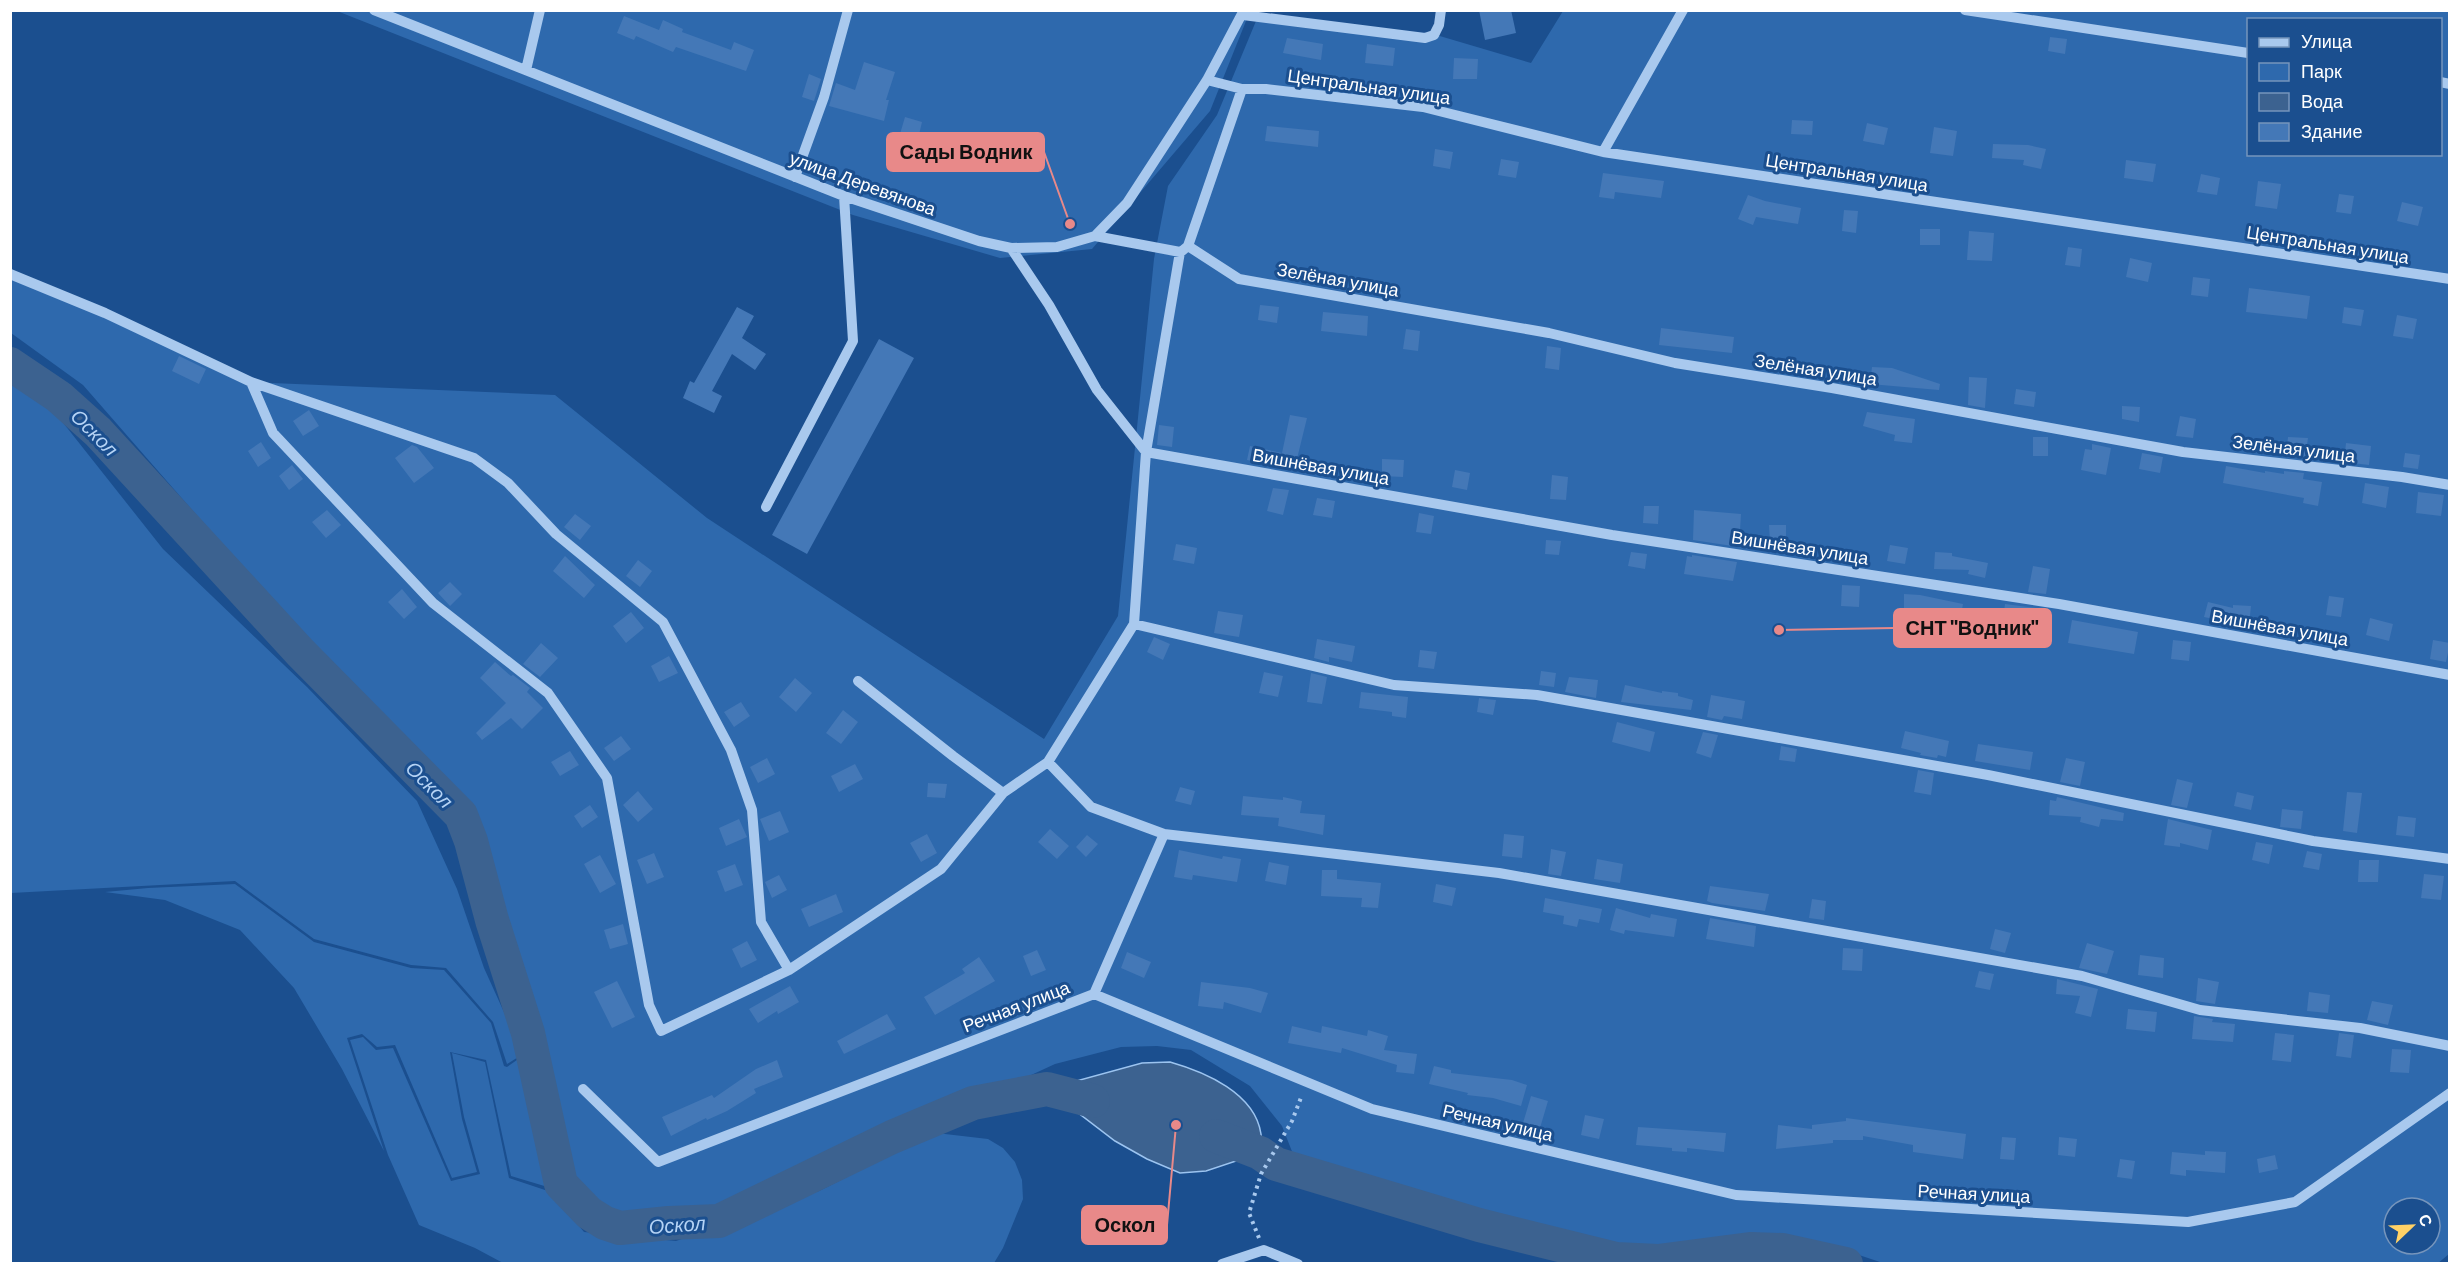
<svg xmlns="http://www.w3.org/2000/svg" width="2460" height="1274" viewBox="0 0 2460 1274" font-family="Barlow,sans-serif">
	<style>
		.green { fill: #2e69ad; fill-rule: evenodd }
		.water { fill: #3c6290; stroke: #9cc4f0; stroke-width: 1.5 }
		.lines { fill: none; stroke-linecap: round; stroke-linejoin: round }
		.river { stroke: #3c6290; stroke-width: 34 }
		.building { fill: #4478b7 }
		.path { stroke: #a9c9ee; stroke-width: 4; stroke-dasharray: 3 4.5; stroke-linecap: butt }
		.minor { stroke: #a9c9ee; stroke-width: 10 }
		.labels { text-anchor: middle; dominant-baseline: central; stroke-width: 6; stroke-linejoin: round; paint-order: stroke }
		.street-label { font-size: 18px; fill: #fff; stroke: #1b4f8f }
		.water-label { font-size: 20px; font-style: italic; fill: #b5d3f5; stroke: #1b4f8f }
		.leader { fill: none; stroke: #e88989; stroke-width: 2 }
		.callout-dot { fill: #e88989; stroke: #1b4f8f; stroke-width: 2 }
		.callout { fill: #e88989; stroke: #e88989; stroke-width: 2 }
		.callout-label { font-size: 20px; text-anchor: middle; font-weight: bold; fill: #111 }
	</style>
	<rect width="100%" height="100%" fill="#1b4f8f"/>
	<path class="green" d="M337 11H1250L1210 111 1092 249 1000 258 853 215Z
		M1563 11H2449V1254L2437 1264H1886L1850 1252 1788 1238H1746L1656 1247 1618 1248 1480 1213 1293 1154 1282 1126 1250 1086 1191 1050 1157 1046 1121 1047 1055 1064 1005 1087 969 1090 946 1097 715 1206 666 1214 623 1218 602 1209 585 1192 568 1164 536 1032 483 840 470 809 309 644 83 385 11 333V269L251 382 555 395 707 518 1044 739 1118 616 1154 259 1168 186 1217 115 1256 21 1433 34 1531 63ZM2248 20H2440V154H2248ZM2394 1208H2430V1244H2394Z
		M10 376 53 410 163 549 307 687 417 801 457 889 484 968 523 1054 507 1064 493 1022 446 968 411 965 314 939 235 881 11 893Z
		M235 884 314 942 411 968 444 970 491 1023 504 1066 507 1067 524 1055 551 1188 511 1176 486 1060 450 1052 462 1119 477 1172 452 1178 395 1045 377 1047 362 1034 347 1038 384 1151 342 1069 294 988 240 930 165 900 105 892 148 888Z
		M363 1037 376 1050 393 1048 451 1181 480 1174 464 1117 452 1053 485 1062 509 1178 551 1192 584 1232 676 1241 819 1191 847 1177 888 1145 927 1132 945 1134 988 1139 1003 1148 1015 1162 1022 1180 1023 1199 1003 1248 994 1263H503L475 1248 419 1225 388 1155 350 1040Z"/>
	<path class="water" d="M1170 1062C1205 1072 1255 1093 1261 1134 1262 1140 1260 1147 1260 1153L1206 1171 1180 1173 1147 1159 1115 1141 1047 1089 1142 1063Z"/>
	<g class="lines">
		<path class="river" d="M10 364 59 397 98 432 300 652 461 815 471 841 492 920 528 1033 561 1184 589 1213 605 1223 620 1228 669 1223 719 1221 892 1137 973 1103 1047 1089 1093 1101
			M1216 1136 1260 1153 1276 1164 1479 1225 1616 1259 1658 1261 1750 1249 1783 1250 1846 1264"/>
	</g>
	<path class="building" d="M1479 10H1511L1516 33 1485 40Z
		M624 16 659 30 663 20 683 29 682 32 731 50 734 42 754 50 746 71 676 47 673 52 636 36 634 40 617 33Z
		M2050 37 2067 39 2065 54 2048 51Z
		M1287 38 1323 44 1321 60 1283 53Z
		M1367 44 1395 48 1393 66 1365 63Z
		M1454 58 1478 59 1477 79H1453Z
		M864 62 895 72 886 100H889L884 121 829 106 836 83 855 90Z
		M809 74 821 79 814 101 802 97Z
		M905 117 922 122 918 139 900 134Z
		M1792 120 1813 121 1812 135 1791 134Z
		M1867 123 1888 128 1884 145 1863 141Z
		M1267 126 1319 131 1318 147 1265 141Z
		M1934 127 1957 131 1953 156 1930 153Z
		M1993 144 2028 145 2046 149 2041 169 2023 165 2024 160 1992 158Z
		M1435 149 1453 152 1450 169 1433 166Z
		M1501 159 1519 162 1516 178 1498 175Z
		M2126 160 2156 164 2153 182 2124 178Z
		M1603 173 1664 181 1661 198 1615 192 1614 199 1599 197Z
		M2201 174 2220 178 2217 195 2197 192Z
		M2258 181 2281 184 2277 209 2255 206Z
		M2339 194 2354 196 2351 214 2336 212Z
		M1748 195 1765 201 1801 208 1798 224 1756 217 1753 225 1738 219Z
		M2402 202 2423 207 2418 226 2397 221Z
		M1844 210 1858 211 1856 233 1842 231Z
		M1920 229H1940V245H1920Z
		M1969 231 1994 233 1992 261 1967 260Z
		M2068 247 2082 249 2080 267 2065 265Z
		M2130 258 2152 263 2148 282 2126 277Z
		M2193 277 2210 279 2208 297 2191 295Z
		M2249 288 2310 296 2307 319 2246 312Z
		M1260 305 1279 307 1277 323 1258 320Z
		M737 307 754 316 742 338 766 354 755 370 732 354 712 391 722 396 714 413 683 398 690 381 694 383Z
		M2344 307 2364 310 2361 326 2342 323Z
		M1323 312 1368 316 1367 336 1321 331Z
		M2397 315 2417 319 2413 339 2393 336Z
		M1661 328 1734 337 1732 353 1659 345Z
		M1406 329 1420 331 1418 351 1403 349Z
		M879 339 914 358 807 554 772 535Z
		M1547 346 1561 348 1559 370 1545 368Z
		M179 356 206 369 199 384 172 371Z
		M1872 367 1892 368 1940 384 1939 390 1870 384Z
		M1969 377 1987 378 1985 408 1968 405Z
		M2016 389 2036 392 2034 407 2014 404Z
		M2122 406 2140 407 2139 422 2122 419Z
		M309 410 319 426 303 436 293 421Z
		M1867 412 1915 419 1912 443 1894 441 1895 435 1863 426Z
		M1290 415 1307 418 1294 471 1247 460 1250 446 1282 453Z
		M2180 416 2196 419 2193 438 2176 436Z
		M1159 425 1174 427 1172 447 1157 445Z
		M2033 437H2048V456H2033Z
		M2288 437 2308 438 2305 458 2286 456Z
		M261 442 271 458 258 467 248 451Z
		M2346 443 2371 446 2369 465 2344 462Z
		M2092 444 2111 448 2106 475 2081 470 2085 449 2092 450Z
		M412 445 417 447 434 468 414 483 395 458Z
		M2142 453 2163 457 2160 473 2139 469Z
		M2405 453 2420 455 2418 469 2403 467Z
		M1382 459 1404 460 1403 477 1382 476Z
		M292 465 303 479 289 490 279 476Z
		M2226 466 2265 473V471L2284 474V471L2304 473 2303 479 2322 482 2318 506 2303 503 2304 498 2223 483Z
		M1455 470 1470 473 1467 490 1452 487Z
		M1552 475 1568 477 1566 500 1550 499Z
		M2365 483 2389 487 2386 508 2362 503Z
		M1273 488 1289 490 1283 515 1267 511Z
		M2418 492 2444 495 2441 516 2416 513Z
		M1317 498 1335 501 1332 518 1313 515Z
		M1644 506H1659L1658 524 1643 523Z
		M327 510 341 525 326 538 312 522Z
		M1694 510 1741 514 1739 547 1693 540Z
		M1419 513 1434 516 1431 534 1416 532Z
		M575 514 591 526 580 540 564 527Z
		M1769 525H1786V542L1770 543Z
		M1546 540 1561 541 1559 555 1545 554Z
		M1176 544 1197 548 1194 564 1173 560Z
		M1890 545 1908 548 1905 564 1887 561Z
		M1631 552 1647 554 1645 569 1628 566Z
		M1935 552 1952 553V556L1988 563 1985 578 1968 574 1969 570 1934 569Z
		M1692 555 1737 562 1733 581 1684 574 1687 556 1692 557Z
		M565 556 595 585 584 598 553 571Z
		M638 560 652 571 640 587 626 576Z
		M2033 566 2050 569 2046 594 2028 592Z
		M450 582 462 594 450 606 438 593Z
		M1842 585 1860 586 1859 607 1841 606Z
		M402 589 417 607 404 619 388 602Z
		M1904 594 1920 595 1963 604 1960 620 1924 612V617L1904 616Z
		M2329 596 2344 598 2341 617 2326 615Z
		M2208 602 2233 608V605L2251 606 2249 626 2204 617Z
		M2005 604 2043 609 2041 635 2023 634 2024 622 2003 619Z
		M1218 611 1243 615 1239 637 1214 633Z
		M631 612 644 628 626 643 613 626Z
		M2370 618 2393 624 2389 641 2366 635Z
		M2072 620 2138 632 2134 654 2068 643Z
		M1154 637 1170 644 1163 660 1147 652Z
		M1317 639 1355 646 1352 662 1329 657V662L1314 658Z
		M2173 640 2191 642 2189 661 2171 659Z
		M2433 640 2450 643 2446 662 2430 659Z
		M541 643 558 658 540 677 523 664Z
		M1420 650 1437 652 1434 669 1418 667Z
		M669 656 678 673 659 682 651 666Z
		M495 662 511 676 513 675 530 688 527 692 543 708 522 729 511 718 482 740 476 733 506 703 480 678Z
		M1541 671 1556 673 1554 687 1539 685Z
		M1264 672 1283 676 1278 697 1259 693Z
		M1311 673 1327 677 1322 704 1307 702Z
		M1569 677 1598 680 1596 698 1565 692Z
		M795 678 812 693 796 712 779 697Z
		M1625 685 1662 693V691L1678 693V696L1693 700 1691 710 1621 702Z
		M1361 692 1408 697 1406 718 1392 716V712L1359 708Z
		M1711 695 1745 701 1742 719 1724 716 1722 720 1707 717Z
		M1479 698 1496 700 1493 715 1477 712Z
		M741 702 750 716 734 727 724 712Z
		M843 710 858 722 841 744 826 733Z
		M1617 722 1655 732 1650 752 1612 742Z
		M1905 731 1949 741 1946 757 1938 755 1937 758 1920 755 1921 753 1901 748Z
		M1703 732 1718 735 1711 758 1696 753Z
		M621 736 631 749 614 761 604 748Z
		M1978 744 2033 752 2030 770 1975 761Z
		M1781 746 1797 749 1795 762 1779 760Z
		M570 751 579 765 560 776 551 762Z
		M767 758 775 774 758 783 750 767Z
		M2066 758 2085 762 2080 786 2060 782Z
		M855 764 863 779 839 792 831 776Z
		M1918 770 1934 773 1931 795 1914 792Z
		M2177 779 2193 783 2187 808 2171 805Z
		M928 783 947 784 945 798 927 797Z
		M1180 787 1195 791 1191 805 1175 801Z
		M638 791 653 809 638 822 623 805Z
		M2237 792 2254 796 2251 810 2234 806Z
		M2347 792 2362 793 2357 833 2343 831Z
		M1243 796 1283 800V797L1302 801 1300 813 1325 815 1323 835 1278 826 1279 818 1241 815Z
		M2057 797 2124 813 2123 821 2101 819 2099 827 2080 822 2081 817 2049 815 2050 800 2056 801Z
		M590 805 598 817 582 828 574 816Z
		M2282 809 2303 811 2301 829 2280 827Z
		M780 811 789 832 769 841 760 819Z
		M2398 816 2416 818 2414 837 2396 835Z
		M739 819 747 837 726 846 719 828Z
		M2168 819 2212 830 2208 850 2180 843V847L2164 845Z
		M1050 829 1069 846 1057 859 1038 842Z
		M927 834 937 853 921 862 910 843Z
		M1504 834 1524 836 1522 858 1502 856Z
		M1087 835 1098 844 1086 857 1076 847Z
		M2256 842 2273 845 2269 864 2252 860Z
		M1551 849 1566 852 1561 876 1548 874Z
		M1179 850 1222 859 1223 856 1241 859 1237 882 1193 875 1192 880 1174 877Z
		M2307 851 2322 854 2319 870 2303 867Z
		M654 853 664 877 647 884 637 860Z
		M600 855 616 884 600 893 584 864Z
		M1597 859 1623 864 1620 883 1594 879Z
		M2359 860H2379L2378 882H2358Z
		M1269 862 1289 866 1286 885 1265 881Z
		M735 864 743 885 725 892 717 871Z
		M1322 870H1337V879L1381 883 1378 908 1361 907 1362 898 1321 896Z
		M2424 874 2444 876 2441 900 2421 898Z
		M779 875 787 890 772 898 765 882Z
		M1436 884 1456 888 1452 906 1433 902Z
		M1710 886 1769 894 1765 911 1712 903 1707 901Z
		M836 894 843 912 809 927 801 909Z
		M1545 898 1602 909 1599 923 1579 919 1577 927 1563 924 1564 916 1543 912Z
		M1812 899 1826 901 1824 920 1809 918Z
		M1616 908 1650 918 1651 914 1677 919 1674 937 1625 930 1624 934 1610 930Z
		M1710 918 1756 926 1754 947 1706 939Z
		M623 924 628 944 610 949 604 930Z
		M1995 929 2011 933 2005 953 1990 949Z
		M747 941 757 960 741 968 732 949Z
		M2087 943 2114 951 2107 974 2079 968Z
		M1843 948 1863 949 1862 971 1842 970Z
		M1037 950 1046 970 1031 976 1023 956Z
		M1127 952 1151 962 1144 978 1121 968Z
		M2140 955 2164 958 2163 978 2138 975Z
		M979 957 995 981 935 1015 924 997 965 973 962 969Z
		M1979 971 1994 974 1990 990 1975 987Z
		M2198 978 2219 982 2215 1004 2196 1001Z
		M2057 979 2098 989 2091 1017 2075 1013 2080 996 2056 994Z
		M617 981 635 1017 612 1028 594 992Z
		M1201 982 1250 988 1268 993 1261 1013 1224 1002 1223 1009 1198 1006Z
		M790 986 799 1002 778 1014 777 1011 758 1023 749 1009Z
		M2309 992 2330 995 2328 1013 2307 1011Z
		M2372 1001 2393 1005 2388 1025 2367 1020Z
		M2128 1009 2157 1012 2155 1032 2126 1029Z
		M887 1014 896 1029 844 1054 837 1041Z
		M2194 1016 2213 1019 2212 1022 2235 1024 2233 1042 2192 1039Z
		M1292 1026 1321 1033 1322 1026 1367 1036 1368 1030 1388 1036 1384 1050 1417 1054 1414 1074 1396 1072 1397 1065 1342 1048 1341 1053 1288 1043Z
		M2275 1033 2294 1035 2291 1062 2272 1060Z
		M2339 1033 2354 1035 2351 1058 2336 1056Z
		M2392 1049 2411 1050 2409 1073 2390 1072Z
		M777 1060 783 1077 754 1089 756 1093 727 1111 707 1120 706 1118 671 1136 662 1117 712 1095 714 1098 756 1069Z
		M1434 1066 1451 1070V1073L1512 1080 1527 1085 1521 1106 1493 1098 1467 1095 1468 1093 1429 1084Z
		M1531 1096 1548 1101 1540 1128 1523 1123Z
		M1585 1115 1604 1119 1599 1139 1581 1135Z
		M1846 1118 1966 1134 1963 1159 1913 1152V1145L1863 1136V1140H1833V1143L1776 1149 1778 1125 1812 1129V1125L1846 1121Z
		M1638 1127 1726 1133 1724 1152 1687 1148V1152L1672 1151V1148L1636 1145Z
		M2002 1137 2016 1138 2014 1160 2000 1159Z
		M2059 1137 2077 1139 2075 1157 2058 1155Z
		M2205 1151 2226 1152 2225 1173 2186 1170V1176L2170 1174 2172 1152 2205 1155Z
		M2275 1155 2278 1169 2259 1173 2257 1159Z
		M2120 1159 2135 1161 2132 1179 2117 1177Z"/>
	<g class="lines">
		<path class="path" d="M1259 1238 1249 1213 1261 1174 1292 1121 1302 1095"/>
		<path class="minor" d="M374 10 844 196 979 241 1011 248 1057 247 1095 236 1127 203 1207 80 1244 10
			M1965 10 2248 53
			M1243 15 1425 38 1434 35 1439 25 1441 10
			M526 70 540 10
			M1207 80 1242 89H1266L1423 107 1603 152 2450 279
			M2440 82 2450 84
			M1603 152 1683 10
			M795 177 824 97 848 10
			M1095 236 1180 252 1146 452 1612 535 2059 604 2450 675
			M1188 246 1239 279 1549 333 1675 363 1832 388 2183 452 2402 477 2450 485
			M1182 251 1188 246 1242 89
			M10 274 105 313 251 382 474 458 508 483 556 534 663 622 731 750 752 810 761 922 789 970
			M251 382 273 433 433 603 548 693 607 778 649 1005 661 1031 789 970 941 869 1003 793 1048 762 1134 624 1146 452 1097 390 1049 305 1011 248
			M766 507 853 341 844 196
			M1134 624 1394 685 1537 695 1988 775 2313 841 2450 859
			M858 681 953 756 1003 793
			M1048 762 1091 807 1164 834 1499 873 2082 976 2200 1010 2360 1028 2450 1046
			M1094 994 1164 834
			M583 1089 658 1162 1094 994 1372 1109 1736 1195 2188 1222 2295 1202 2450 1093
			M1222 1264 1264 1250 1298 1264"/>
	</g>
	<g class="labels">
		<g class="street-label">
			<text transform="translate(1369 86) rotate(8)">Центральная улица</text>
			<text transform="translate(1847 172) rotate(9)">Центральная улица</text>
			<text transform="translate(863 183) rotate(20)">улица Деревянова</text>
			<text transform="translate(2328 244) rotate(9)">Центральная улица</text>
			<text transform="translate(1338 279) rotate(10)">Зелёная улица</text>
			<text transform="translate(1816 369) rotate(9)">Зелёная улица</text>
			<text transform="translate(2294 448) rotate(7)">Зелёная улица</text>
			<text transform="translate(1321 466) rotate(10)">Вишнёвая улица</text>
			<text transform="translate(1800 547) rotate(9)">Вишнёвая улица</text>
			<text transform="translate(2280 627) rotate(10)">Вишнёвая улица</text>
			<text transform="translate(1016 1006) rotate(-21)">Речная улица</text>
			<text transform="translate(1498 1122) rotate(13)">Речная улица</text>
			<text transform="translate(1974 1193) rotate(3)">Речная улица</text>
		</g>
		<g class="water-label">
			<text transform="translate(95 432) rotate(45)">Оскол</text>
			<text transform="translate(430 784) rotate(45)">Оскол</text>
			<text transform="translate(677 1224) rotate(-4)">Оскол</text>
		</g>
	</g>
	<path class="leader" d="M1070 224L1044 152M1779 630L1894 628M1176 1125L1167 1225"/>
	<g class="callout-dot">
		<circle cx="1070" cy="224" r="6"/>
		<circle cx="1779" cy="630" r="6"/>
		<circle cx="1176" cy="1125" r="6"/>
	</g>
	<g class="callout">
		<rect x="887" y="133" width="157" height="38" rx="6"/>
		<rect x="1894" y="609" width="157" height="38" rx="6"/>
		<rect x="1082" y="1206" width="85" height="38" rx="6"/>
	</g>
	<g class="callout-label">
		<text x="966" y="159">Сады Водник</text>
		<text x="1972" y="635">СНТ "Водник"</text>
		<text x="1125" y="1232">Оскол</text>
	</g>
	<rect width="2460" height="1274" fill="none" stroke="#ffffff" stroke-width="24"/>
	<rect x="2247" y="18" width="195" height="138" fill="#1b4f8f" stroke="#7695bc" stroke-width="1.5"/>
	<rect x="2259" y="38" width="30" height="9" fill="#a9c9ee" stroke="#7695bc" stroke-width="1.5"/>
	<text x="2301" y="48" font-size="18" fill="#ffffff">Улица</text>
	<rect x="2259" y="63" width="30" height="18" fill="#2e69ad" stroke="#7695bc" stroke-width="1.5"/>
	<text x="2301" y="78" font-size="18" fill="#ffffff">Парк</text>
	<rect x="2259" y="93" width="30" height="18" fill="#3c6290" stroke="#7695bc" stroke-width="1.5"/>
	<text x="2301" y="108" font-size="18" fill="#ffffff">Вода</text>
	<rect x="2259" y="123" width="30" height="18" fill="#4478b7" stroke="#7695bc" stroke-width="1.5"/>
	<text x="2301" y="138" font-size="18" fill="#ffffff">Здание</text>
	<g transform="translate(2412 1226) rotate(67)"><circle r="28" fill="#1b4f8f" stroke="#7695bc" stroke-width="1.5"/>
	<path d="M0-4.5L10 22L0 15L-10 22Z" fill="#ffd166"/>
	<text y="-9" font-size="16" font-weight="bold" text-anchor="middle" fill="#ffffff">С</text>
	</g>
</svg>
